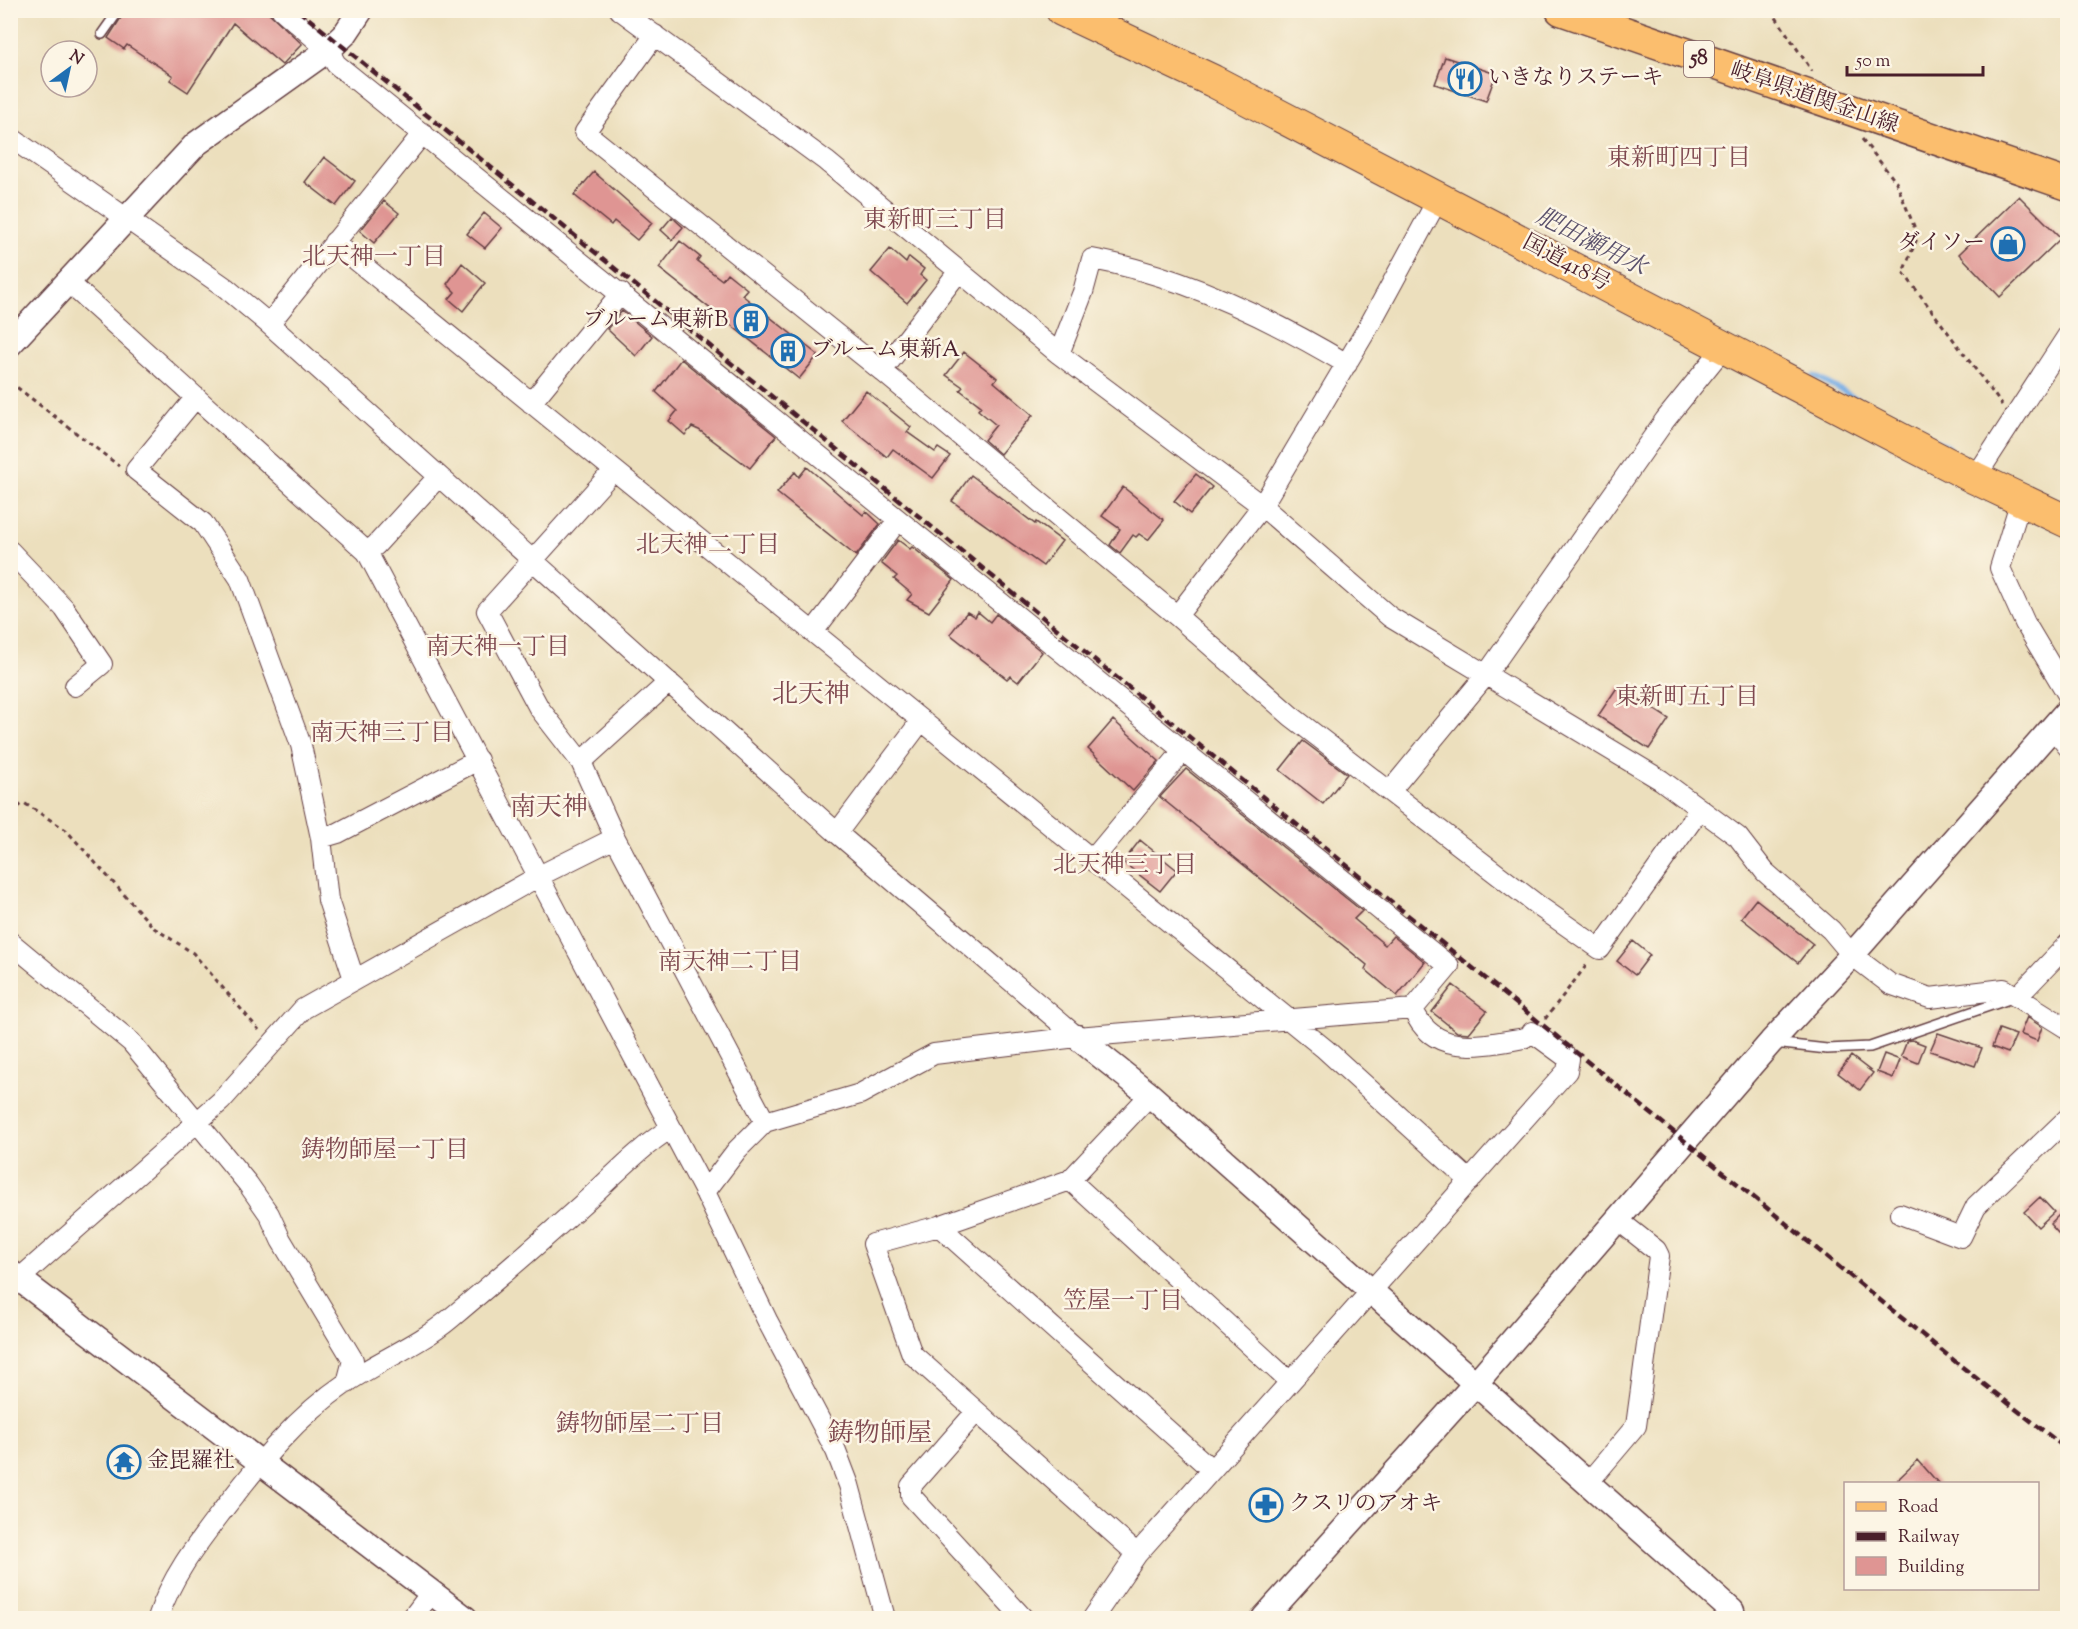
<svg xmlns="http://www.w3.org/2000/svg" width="2078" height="1629" viewBox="0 0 2078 1629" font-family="'Sorts Mill Goudy','Noto Serif JP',serif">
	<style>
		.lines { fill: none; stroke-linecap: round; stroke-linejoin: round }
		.stream { stroke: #77ade5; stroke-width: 5 }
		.building { fill: #df9593 }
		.service-casing { stroke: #623c41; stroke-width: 12 }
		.minor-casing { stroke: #623c41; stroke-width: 22 }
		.tertiary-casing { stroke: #623c41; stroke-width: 27 }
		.primary-casing { stroke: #623c41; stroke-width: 33 }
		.trunk-casing { stroke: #623c41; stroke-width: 34 }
		.path { stroke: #623c41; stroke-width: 3; stroke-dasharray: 4.5 4.5; stroke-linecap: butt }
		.service { stroke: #fff; stroke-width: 9 }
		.minor { stroke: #fff; stroke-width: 20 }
		.tertiary { stroke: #fff; stroke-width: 24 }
		.primary { stroke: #fbbe6e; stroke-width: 30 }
		.trunk { stroke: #fbbe6e; stroke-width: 32 }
		.rail { stroke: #4a1f2b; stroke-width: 4.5; stroke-dasharray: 9 4.5; stroke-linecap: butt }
		.labels { text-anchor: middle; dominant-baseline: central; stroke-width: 5; stroke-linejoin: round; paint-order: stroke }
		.shield { fill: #fcf5e5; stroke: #7f5f63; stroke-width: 1.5 }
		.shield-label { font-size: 21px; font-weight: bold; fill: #4a1f2b }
		.poi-label { font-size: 22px; fill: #4a1f2b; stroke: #fcf5e5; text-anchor: start }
		.street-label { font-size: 22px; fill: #4a1f2b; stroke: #fcf5e5 }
		.neighbourhood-label { font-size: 24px; fill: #7e484f; stroke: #fcf5e5 }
		.water-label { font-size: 24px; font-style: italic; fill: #5a516c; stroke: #fcf5e5 }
		.quarter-label { font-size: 26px; fill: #7e484f; stroke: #fcf5e5 }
	</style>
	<rect width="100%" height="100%" fill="#fcf5e5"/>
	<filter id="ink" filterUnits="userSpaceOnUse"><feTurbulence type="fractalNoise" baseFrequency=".0167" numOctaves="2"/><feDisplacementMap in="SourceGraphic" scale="12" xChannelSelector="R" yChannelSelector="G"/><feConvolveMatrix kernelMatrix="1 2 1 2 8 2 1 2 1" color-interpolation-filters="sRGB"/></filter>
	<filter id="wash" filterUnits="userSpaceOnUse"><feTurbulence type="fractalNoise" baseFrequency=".008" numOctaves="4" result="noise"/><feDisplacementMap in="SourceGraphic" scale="24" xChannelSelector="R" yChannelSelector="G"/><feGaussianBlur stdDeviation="1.35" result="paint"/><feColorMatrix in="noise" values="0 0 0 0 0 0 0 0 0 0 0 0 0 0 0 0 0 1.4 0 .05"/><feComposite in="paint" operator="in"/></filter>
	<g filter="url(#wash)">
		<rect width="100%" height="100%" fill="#ecdfbd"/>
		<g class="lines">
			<path class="stream" d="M1814 376 1949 447"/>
		</g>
		<g id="blocks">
			<path class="building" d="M126 10H266L302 44 282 65 233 23 188 92 170 80 173 76 127 45 124 49 108 38Z
				M1445 57 1496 74 1486 101 1435 84Z
				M324 157 355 181 336 206 305 182Z
				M594 172 652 223 637 240 614 221 611 225 574 195Z
				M2019 196 2061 238 2000 297 1959 254Z
				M384 201 399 213 374 243 360 231Z
				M484 213 502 228 485 248 467 234Z
				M672 217 683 227 672 240 661 230Z
				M680 241 700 257 697 261 722 280 727 273 747 289 742 295 818 355 799 379 659 268Z
				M890 249 906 263 909 257 924 269 920 275 926 280 907 303 871 272Z
				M462 263 485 283 463 311 449 299 455 292 447 284Z
				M622 311 652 336 636 356 607 329Z
				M964 352 997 378 994 382 1033 415 1000 454 984 440 996 425 978 410 981 406 960 390 963 387 946 375Z
				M681 359 776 436 750 468 699 430 692 427 685 435 669 421 677 411 656 392Z
				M866 391 911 427 907 432 935 452 938 448 950 456 933 478 893 449 887 457 842 421Z
				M807 467 863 515 866 511 880 524 856 556 777 493 795 472 799 477Z
				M1196 474 1212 487 1190 514 1174 501Z
				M971 475 1035 524 1036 522 1062 541 1043 566 952 501Z
				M1123 487 1164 520 1148 540 1139 534 1136 537 1133 535 1120 553 1110 545 1120 529 1102 516Z
				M898 540 910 549 912 547 954 580 929 612 907 600 912 594 894 579 897 576 881 563Z
				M967 612 975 617 978 612 990 622 996 614 1042 652 1018 682 1010 676 1007 679 950 634Z
				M1618 686 1669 719 1649 749 1598 716Z
				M1113 720 1159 761 1133 791 1088 749Z
				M1303 741 1347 774 1323 804 1280 770Z
				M1186 769 1362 911 1354 919 1385 945 1393 936 1425 962 1397 996 1365 969 1367 965 1160 797Z
				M1140 840 1177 870 1160 891 1123 862Z
				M1756 899 1813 944 1798 963 1741 918Z
				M1633 941 1650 955 1635 975 1617 961Z
				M1453 985 1487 1011 1469 1033 1457 1032 1432 1012Z
				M2027 1017 2042 1027 2037 1041 2020 1034Z
				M1999 1029 2016 1035 2008 1053 1992 1047Z
				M1938 1033 1982 1048 1975 1066 1930 1051Z
				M1912 1040 1925 1045 1918 1063 1901 1056 1907 1041Z
				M1884 1054 1900 1060 1893 1078 1877 1072Z
				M1851 1056 1873 1073 1860 1090 1838 1073Z
				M2040 1197 2054 1212 2038 1227 2024 1212Z
				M2067 1207V1243L2050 1224Z
				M1918 1460 1939 1484H1893Z"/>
		</g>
	</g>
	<g filter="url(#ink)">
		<use href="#blocks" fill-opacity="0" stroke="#623c41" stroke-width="1.5"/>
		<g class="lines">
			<g class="service-casing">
				<path id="service" d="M102 34 119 10
					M1774 1043 1827 1049 1870 1047 2015 997"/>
			</g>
			<g class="minor-casing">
				<path id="minor" d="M282 10 328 50 336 64 1449 966 1413 1009 1077 1037 934 1054 860 1094 765 1122 737 1150 705 1192
					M620 10 826 161 1059 354 1262 506 1390 617 1661 780 1738 837 1765 872 1831 930 1852 955 1890 984 1930 998 2004 989 2068 1029
					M655 35 585 132 882 371 1177 616 1291 716 1540 907 1600 949 1700 809
					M10 137 226 288 269 324 837 833 1077 1037
					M334 242 1325 1049 1470 1181
					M68 282 367 552 705 1192 768 1322 836 1451 849 1485 885 1618
					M269 324 423 133
					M1059 354 1083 292 1092 259C1181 275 1270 318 1347 364
					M882 371 959 271
					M196 397 136 470 203 523 240 579 301 745 321 838 328 900 354 979
					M531 403 621 293
					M1975 478 2068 335
					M2021 500 2000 568 2025 623 2068 695
					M10 551 64 608 102 664 75 686
					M367 552 376 545 438 477
					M1177 616 1262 506 1370 324 1439 197
					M813 632 898 520
					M669 682 581 762 615 838 765 1122
					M2053 728 2068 747
					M581 762 539 708 487 611 613 471
					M1391 790 1486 675 1665 420 1724 347
					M837 833 921 721
					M321 838 338 833 478 760
					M1094 858 1183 751
					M10 942 131 1042 248 1184 269 1214 281 1240 353 1360 347 1383
					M2018 996 2068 944
					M1413 1009C1433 1058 1483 1045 1524 1038
					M1070 1180 1290 1382
					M1900 1214 1961 1237 1976 1206 2068 1118
					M939 1226 1212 1470
					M19 1279 221 1101 303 1009 539 876 615 838
					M976 1412 911 1486V1496L1023 1618
					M1587 1484 1636 1426 1659 1256 1656 1250 1618 1220
					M1137 1554 912 1354 873 1244 939 1226 1070 1180 1150 1095
					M158 1618C171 1577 197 1544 223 1510 260 1462 296 1417 346 1383 380 1360 419 1345 451 1318 494 1282 536 1246 578 1208 609 1181 636 1150 671 1128
					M412 1618 431 1593
					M1093 1618 1137 1554 1567 1071 1569 1059 1532 1032"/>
			</g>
			<g class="tertiary-casing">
				<path id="tertiary" d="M10 344 196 144 328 50 345 34 361 10
					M1077 1037 1150 1095 1732 1611 1733 1618
					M10 1272 465 1618
					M1264 1618 1474 1385 1771 1042 1852 955 2068 710"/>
			</g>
			<g class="primary-casing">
				<path id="primary" d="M1561 10 2068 185"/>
			</g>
			<g class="trunk-casing">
				<path id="trunk" d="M1062 10 1213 81 1975 478 2068 522"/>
			</g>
			<path class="path" d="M1771 10 1812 71
				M1862 139 1896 182 1918 236 1903 272 2002 405
				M10 382 119 466
				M10 812 24 803 66 830 154 928 193 953 259 1030
				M1545 1019 1589 962"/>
			<use href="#service" class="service"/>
			<use href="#minor" class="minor"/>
			<use href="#tertiary" class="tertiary"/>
			<use href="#primary" class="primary"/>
			<use href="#trunk" class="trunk"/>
			<path class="rail" d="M298 10 1957 1363 2068 1450"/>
		</g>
	</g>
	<defs>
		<g id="restaurant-ring" transform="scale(1.725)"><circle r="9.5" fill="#fcf5e5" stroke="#1f6fb2" stroke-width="1.5"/><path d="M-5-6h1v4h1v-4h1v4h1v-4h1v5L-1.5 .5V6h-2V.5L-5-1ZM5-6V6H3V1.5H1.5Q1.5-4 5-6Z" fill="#1f6fb2"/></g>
		<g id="shop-ring" transform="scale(1.725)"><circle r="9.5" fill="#fcf5e5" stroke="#1f6fb2" stroke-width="1.5"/><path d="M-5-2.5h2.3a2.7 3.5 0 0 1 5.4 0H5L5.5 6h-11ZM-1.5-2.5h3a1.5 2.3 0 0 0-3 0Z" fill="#1f6fb2"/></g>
		<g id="building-ring" transform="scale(1.725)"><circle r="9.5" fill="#fcf5e5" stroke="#1f6fb2" stroke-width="1.5"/><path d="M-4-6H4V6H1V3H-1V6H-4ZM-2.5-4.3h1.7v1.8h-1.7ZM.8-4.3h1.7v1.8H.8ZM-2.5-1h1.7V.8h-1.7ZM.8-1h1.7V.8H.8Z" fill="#1f6fb2"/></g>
		<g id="temple-ring" transform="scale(1.725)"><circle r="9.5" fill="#fcf5e5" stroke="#1f6fb2" stroke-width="1.5"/><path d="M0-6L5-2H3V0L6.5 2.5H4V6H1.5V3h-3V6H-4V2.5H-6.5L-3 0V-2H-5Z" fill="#1f6fb2"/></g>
		<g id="pharmacy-ring" transform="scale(1.725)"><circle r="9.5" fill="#fcf5e5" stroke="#1f6fb2" stroke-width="1.5"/><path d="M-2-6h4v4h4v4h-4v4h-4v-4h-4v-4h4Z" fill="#1f6fb2"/></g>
	</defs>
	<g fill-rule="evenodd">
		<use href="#restaurant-ring" x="1465" y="79"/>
		<use href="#shop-ring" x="2008" y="244"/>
		<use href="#building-ring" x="751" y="321"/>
		<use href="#building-ring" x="788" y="351"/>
		<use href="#temple-ring" x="124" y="1462"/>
		<use href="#pharmacy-ring" x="1266" y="1505"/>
	</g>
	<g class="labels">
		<rect class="shield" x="1684" y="41" width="30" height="36" rx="4.5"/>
		<g class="shield-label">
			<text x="1699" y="59">58</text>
		</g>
		<g class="poi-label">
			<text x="1488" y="79">いきなりステーキ</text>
			<text x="1985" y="244" text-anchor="end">ダイソー</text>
			<text x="728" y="321" text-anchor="end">ブルーム東新B</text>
			<text x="811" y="351">ブルーム東新A</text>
			<text x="147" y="1462">金毘羅社</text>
			<text x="1289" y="1505">クスリのアオキ</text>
		</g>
		<g class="street-label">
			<text transform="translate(1814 99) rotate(19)">岐阜県道関金山線</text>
			<text transform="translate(1566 264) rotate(28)">国道418号</text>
		</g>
		<g class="neighbourhood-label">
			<text x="1679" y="159">東新町四丁目</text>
			<text x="935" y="221">東新町三丁目</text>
			<text x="374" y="258">北天神一丁目</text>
			<text x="708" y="546">北天神二丁目</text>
			<text x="498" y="648">南天神一丁目</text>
			<text x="1687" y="698">東新町五丁目</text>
			<text x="382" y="734">南天神三丁目</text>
			<text x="1125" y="866">北天神三丁目</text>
			<text x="730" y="963">南天神二丁目</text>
			<text x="385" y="1151">鋳物師屋一丁目</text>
			<text x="1123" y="1302">笠屋一丁目</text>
			<text x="640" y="1425">鋳物師屋二丁目</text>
		</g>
		<g class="water-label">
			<text transform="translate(1591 243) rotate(27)">肥田瀬用水</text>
		</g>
		<g class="quarter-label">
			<text x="811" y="695">北天神</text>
			<text x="549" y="808">南天神</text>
			<text x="880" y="1434">鋳物師屋</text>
		</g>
	</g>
	<rect width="2078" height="1629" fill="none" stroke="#fcf5e5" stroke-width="36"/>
	<rect x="1844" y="1482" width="195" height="108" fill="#fcf5e5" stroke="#b59f9b" stroke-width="1.5"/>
	<rect x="1856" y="1502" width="30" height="9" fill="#fbbe6e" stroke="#b59f9b" stroke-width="1.5"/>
	<text x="1898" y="1512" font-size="18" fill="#4a1f2b">Road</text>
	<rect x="1856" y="1532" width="30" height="9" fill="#4a1f2b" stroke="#b59f9b" stroke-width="1.5"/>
	<text x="1898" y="1542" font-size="18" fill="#4a1f2b">Railway</text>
	<rect x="1856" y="1557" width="30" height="18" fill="#df9593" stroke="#b59f9b" stroke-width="1.5"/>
	<text x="1898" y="1572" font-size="18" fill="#4a1f2b">Building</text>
	<g transform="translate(69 69) rotate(33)"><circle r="28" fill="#fcf5e5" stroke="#b59f9b" stroke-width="1.5"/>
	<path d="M0-4.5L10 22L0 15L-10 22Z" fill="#1f6fb2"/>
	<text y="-9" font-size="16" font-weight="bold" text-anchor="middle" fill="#4a1f2b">N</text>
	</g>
	<path d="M1847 66v9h136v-9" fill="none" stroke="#4a1f2b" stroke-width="3"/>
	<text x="1856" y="66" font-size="18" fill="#4a1f2b" stroke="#fcf5e5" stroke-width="4.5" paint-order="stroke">50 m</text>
</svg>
